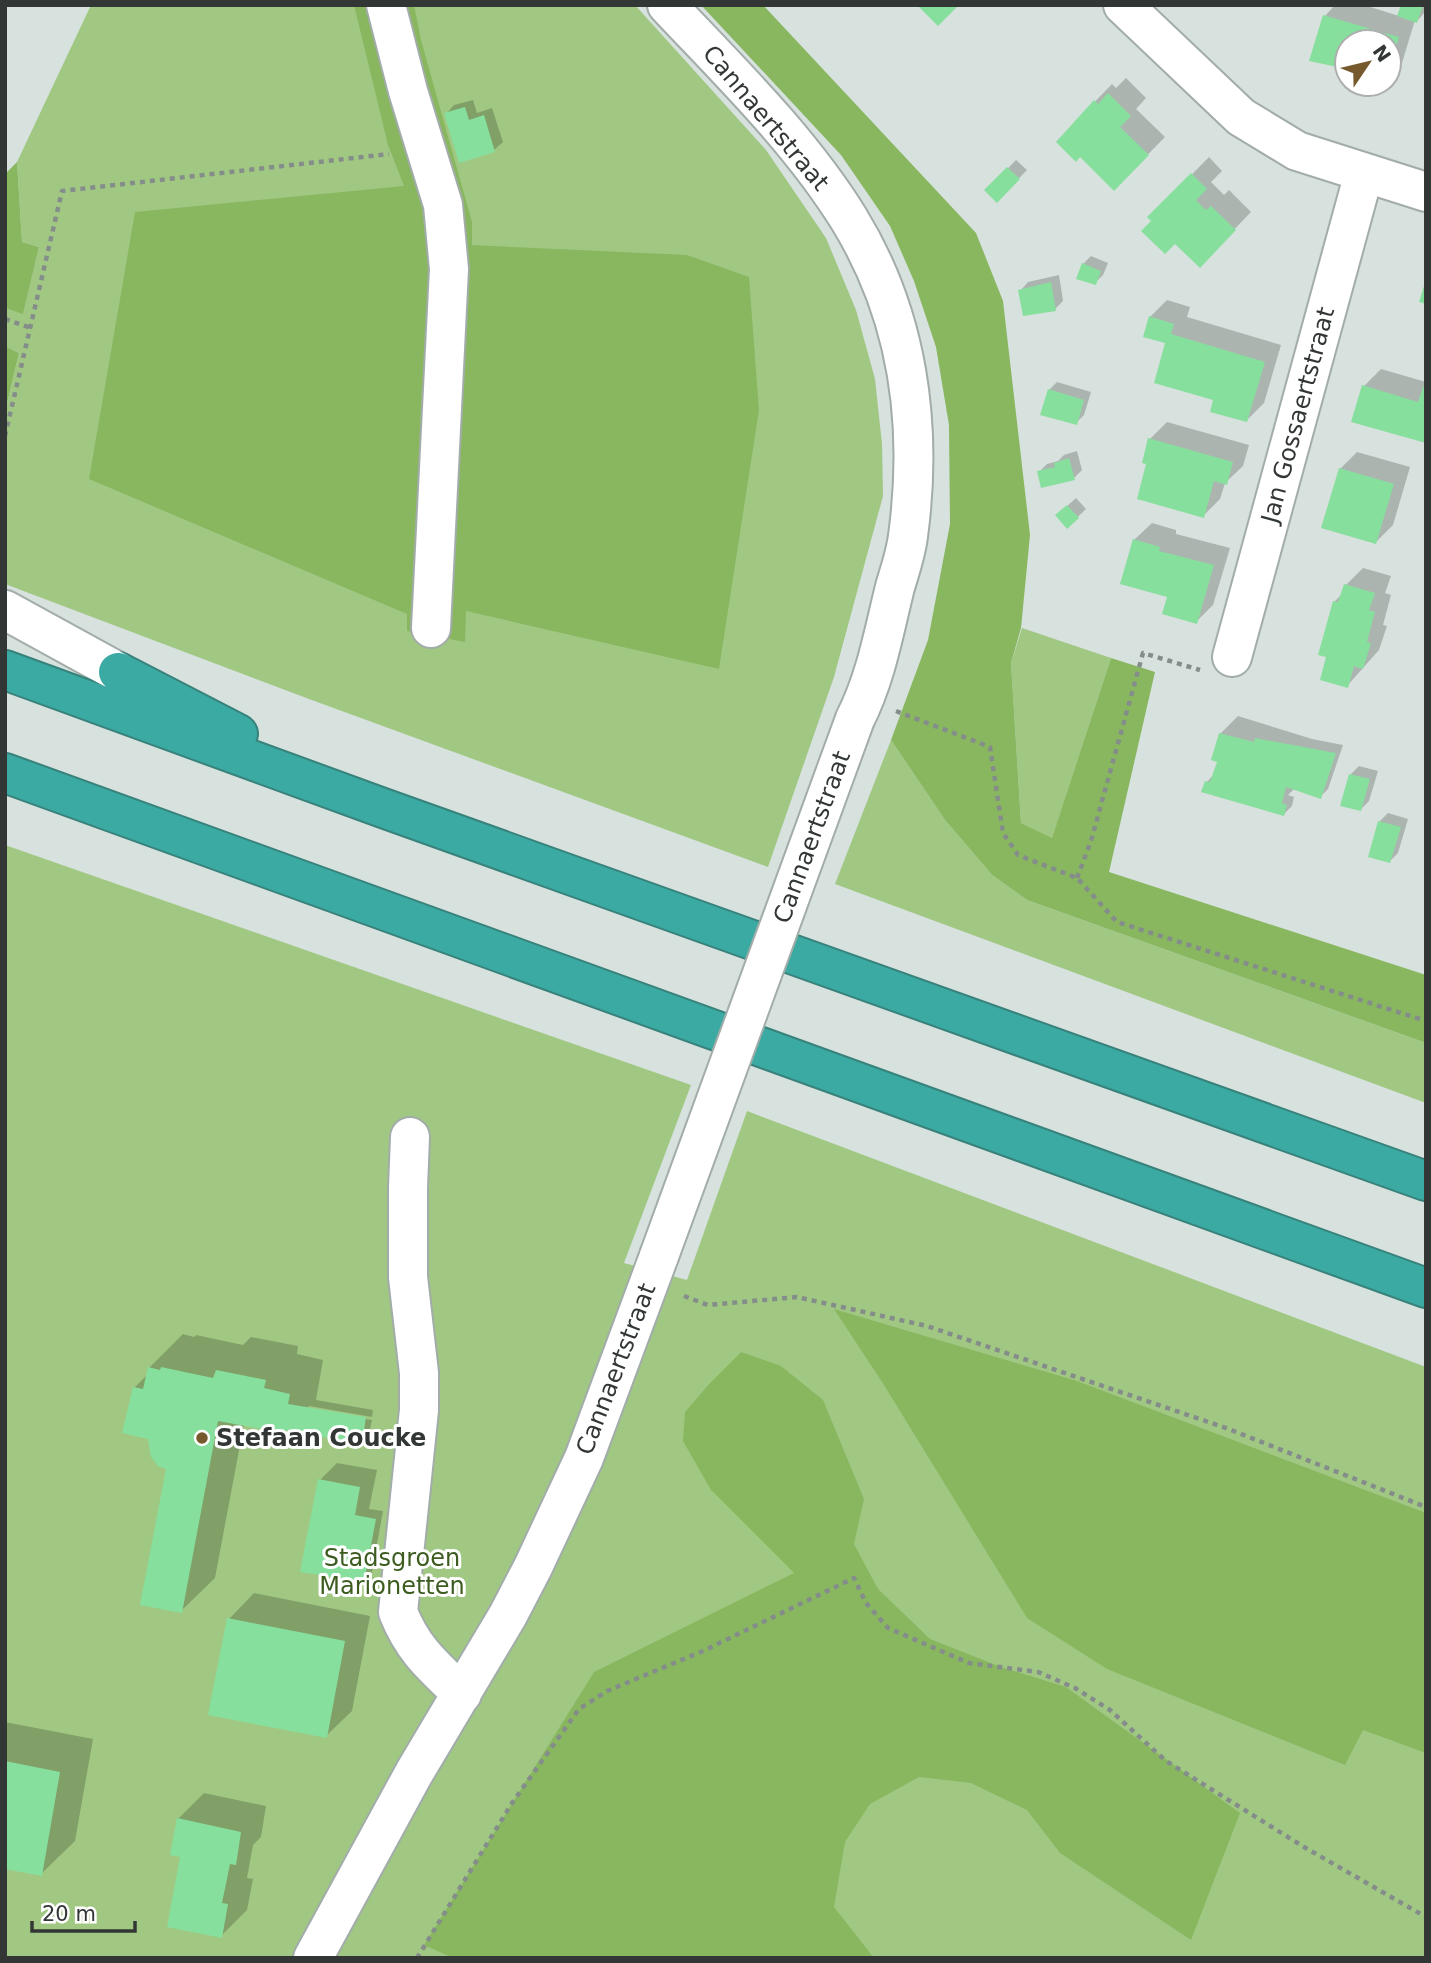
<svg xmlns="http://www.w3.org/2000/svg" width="1431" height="1963" viewBox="0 0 1431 1963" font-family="'DejaVu Sans',sans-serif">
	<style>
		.green { fill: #a1c883 }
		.forest { fill: #88b760 }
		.shadow { fill: #0003 }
		.building { fill: #87df9d }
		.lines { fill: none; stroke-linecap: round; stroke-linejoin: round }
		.minor-casing { stroke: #a2aca8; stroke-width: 42 }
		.highway-casing { stroke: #38827c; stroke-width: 42 }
		.path { stroke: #858d8a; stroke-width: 4.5; stroke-dasharray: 5 5; stroke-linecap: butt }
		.minor { stroke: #fff; stroke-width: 38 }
		.highway { stroke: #3baaa2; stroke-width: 38 }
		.minor-bridge-casing { stroke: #a2aca8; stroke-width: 42; stroke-linecap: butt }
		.minor-bridge { stroke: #fff; stroke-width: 38 }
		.poi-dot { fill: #765a2d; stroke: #fff; stroke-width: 2.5 }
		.labels { text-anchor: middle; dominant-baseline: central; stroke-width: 6; stroke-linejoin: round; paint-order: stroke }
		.street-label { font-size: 24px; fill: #323735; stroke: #fff }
		.poi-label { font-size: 24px; font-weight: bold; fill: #323735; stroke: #fff; text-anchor: start }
		.park-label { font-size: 24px; fill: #3d5c20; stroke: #fff }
	</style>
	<rect width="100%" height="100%" fill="#d7e1dd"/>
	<path class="green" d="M91 5H635L766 150 826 238 856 310 875 379 882 444 883 496 834 677 768 867 309 699 5 584V412L19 353 5 346V308L23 313 39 247 22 242 17 162Z
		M1022 628 1111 658 1052 839 1021 823 1011 663Z
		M891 740 945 820 992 875 1027 900 1426 1043V1103L835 884Z
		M5 845 691 1085 624 1263 687 1280 747 1111 1426 1367V1958H5Z"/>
	<path class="forest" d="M354 5H414L421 40 472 222V245L687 255 749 277 759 410 719 669 466 611 465 642 407 631V614L89 479 135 212 404 186 388 145Z
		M701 5H763L976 233 1003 301 1030 535 1021 628 1011 663 1021 823 1052 838 1111 658 1155 672 1109 872 1426 975V1043L1027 900 992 875 945 820 891 740 928 640 950 524 949 425 936 347 914 281 890 226 841 155Z
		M17 162 22 242 39 247 23 314 5 308V174Z
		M5 346 19 353 5 412Z
		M834 1309 1077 1381 1426 1513V1753L1363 1730 1345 1765 1107 1669 1027 1618 884 1385Z
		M741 1352 781 1366 823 1400 864 1499 854 1544 878 1589 930 1639 1001 1667 1066 1687 1240 1813 1191 1940 1060 1853 1027 1810 971 1783 919 1777 870 1804 845 1842 834 1907 874 1958H453L424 1945 594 1672 794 1573 711 1490 683 1441 685 1412 710 1383Z"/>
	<path class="shadow" d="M1335 5H1364L1399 16 1403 5H1426V11L1417 21 1415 20 1402 63 1389 76V42H1347V67L1325 16Z
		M1126 78 1146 98 1136 109 1165 137 1114 189 1080 155 1058 140 1112 84 1116 88Z
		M473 100 477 113 492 108 503 142 494 150 446 114 454 105Z
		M1209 157 1222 171 1211 182 1224 195 1229 190 1251 212 1200 265 1150 217Z
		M1016 160 1027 170 997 201 987 190Z
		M1091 256 1108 263 1103 275 1095 283 1083 264Z
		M1059 275 1063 301 1055 309 1020 291 1028 282Z
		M1167 300 1190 307 1187 317 1281 345 1264 403 1247 420 1215 399 1167 342 1150 317Z
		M1381 369 1426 382V441L1364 386Z
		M1057 382 1091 392 1084 415 1076 423 1049 390Z
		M1167 422 1249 445 1243 466 1225 483 1220 499 1203 516 1148 465 1150 439Z
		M1077 451 1082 470 1074 478 1039 472 1047 464 1058 461 1064 455Z
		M1357 452 1410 467 1393 525 1376 542 1340 469Z
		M1076 498 1086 509 1067 527 1065 508Z
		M1152 523 1176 530V534L1230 548 1213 605 1196 622 1170 596 1134 540Z
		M1363 568 1391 576 1385 593 1391 595 1383 625 1387 626 1379 650 1347 686 1329 656 1334 602 1343 593 1346 585Z
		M1238 716 1312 739 1343 745 1328 789 1320 797 1295 788 1288 795 1294 797 1292 806 1284 814 1207 782 1215 773 1219 761 1213 759 1221 733Z
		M1359 766 1378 771 1369 801 1361 809 1342 804 1351 774Z
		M1388 813 1408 819 1398 853 1390 861 1370 856 1380 821Z
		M183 1334 194 1337 196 1335 243 1345 251 1337 298 1346 297 1354 323 1360 316 1400 373 1410 372 1417 309 1406 306 1409 372 1420 369 1434 361 1442 244 1424 215 1578 181 1611 168 1468 149 1437 134 1388 148 1374 149 1368Z
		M337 1463 377 1470 369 1509 383 1511 372 1572 363 1580 320 1480Z
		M254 1593 370 1616 352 1711 326 1736 229 1619Z
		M5 1722 93 1739 75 1841 41 1874 5 1867Z
		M204 1793 266 1806 261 1837 253 1845 247 1878 253 1879 247 1910 221 1936 182 1855 178 1819Z"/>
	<path class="building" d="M917 5H959L938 26Z
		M1401 5H1423L1417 23 1397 16Z
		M1323 15 1399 37 1390 67 1389 42H1347V69L1309 61Z
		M1108 93 1131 116 1120 127 1149 155 1114 191 1080 157 1076 162 1056 142 1094 100 1098 104Z
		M465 107 469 120 484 115 495 152 459 163 444 113Z
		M1007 167 1020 179 997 203 984 190Z
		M1191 173 1207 189 1196 200 1206 210 1211 206 1236 230 1200 268 1175 244 1165 254 1141 231 1151 221 1147 217Z
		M1082 263 1101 271 1096 285 1076 279Z
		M1051 282 1056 311 1023 316 1018 290Z
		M1425 283H1426V304L1419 302Z
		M1149 316 1174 324 1171 334 1265 362 1247 422 1210 412 1213 400 1154 383 1165 343 1143 337Z
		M1426 379V443L1351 422 1362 385 1418 402Z
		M1048 389 1084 400 1077 425 1040 415Z
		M1148 438 1233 462 1227 485 1214 481 1204 518 1137 499 1146 464 1142 463Z
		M1069 458 1075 480 1041 488 1037 471 1055 467 1054 463Z
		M1339 468 1394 484 1376 544 1321 528Z
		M1067 505 1079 518 1067 529 1055 515Z
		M1133 539 1160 547 1159 551 1214 565 1197 624 1162 614 1167 597 1120 584Z
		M1344 584 1375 593 1369 610 1375 612 1367 642 1371 643 1363 669 1354 666 1348 688 1320 680 1326 657 1318 655 1333 601 1338 602Z
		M1219 733 1254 742 1255 738 1336 753 1321 799 1286 787 1282 803 1287 805 1284 816 1201 792 1205 781 1210 782 1217 762 1211 760Z
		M1349 774 1370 779 1361 811 1340 806Z
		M1378 821 1401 827 1390 863 1368 857Z
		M148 1367 160 1370 161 1367 213 1378 216 1370 266 1380 264 1388 290 1394 288 1404 366 1417 362 1444 284 1430V1433L218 1421 182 1613 140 1605 166 1469 158 1466 151 1457 148 1439 122 1433 133 1387 143 1389Z
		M318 1479 360 1487 355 1515 376 1519 364 1582 300 1572Z
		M227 1618 345 1641 327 1738 208 1715Z
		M5 1761 60 1772 42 1876 5 1869Z
		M177 1818 241 1832 236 1865 230 1864 222 1903 228 1904 222 1938 167 1927 180 1857 170 1855Z"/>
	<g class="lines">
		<g class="minor-casing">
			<path id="minor" d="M386 5 408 91 443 205 449 269 431 628
				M667 5C731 73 800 140 849 219 908 315 923 425 908 536 906 553 900 570 895 587 884 631 876 678 855 719
				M1123 5 1241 117 1297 151 1426 192
				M5 610 118 672
				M1232 657 1364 173
				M410 1137 408 1188V1277L419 1373V1410L398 1612C413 1650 433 1666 462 1694
				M313 1958 414 1773 508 1615 533 1567 584 1458 659 1256"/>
		</g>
		<g class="highway-casing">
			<path id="highway" d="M5 670 383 808 1426 1181
				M118 672 238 734
				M5 773 1426 1288"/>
		</g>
		<path class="path" d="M5 319 31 328
			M5 436 62 191 389 154
			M896 711 990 747 1003 833 1018 855 1077 878 1117 922 1426 1021
			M1077 878 1091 841 1143 653 1200 670
			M684 1296 708 1305 797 1297 927 1326 1226 1428 1426 1507
			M417 1958 512 1803 579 1709 607 1691 703 1651 854 1578 866 1603 888 1628 969 1663 1038 1672 1075 1688 1110 1710 1166 1761 1304 1847 1426 1917"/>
		<use href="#minor" class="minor"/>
		<use href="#highway" class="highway"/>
		<g class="minor-bridge-casing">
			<path id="minor-bridge" d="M659 1256 855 719"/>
		</g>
		<use href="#minor-bridge" class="minor-bridge"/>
	</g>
	<circle class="poi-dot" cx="202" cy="1438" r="7"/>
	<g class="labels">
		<g class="street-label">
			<text transform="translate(766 118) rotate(50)">Cannaertstraat</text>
			<text transform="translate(1298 415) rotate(-75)">Jan Gossaertstraat</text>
			<text transform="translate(812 837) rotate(-70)">Cannaertstraat</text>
			<text transform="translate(616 1369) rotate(-69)">Cannaertstraat</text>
		</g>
		<g class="poi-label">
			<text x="216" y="1438">Stefaan Coucke</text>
		</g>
		<g class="park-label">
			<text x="392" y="1558">Stadsgroen<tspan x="392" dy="28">Marionetten</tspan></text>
		</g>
	</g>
	<rect width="1431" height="1963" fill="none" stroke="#323735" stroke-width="14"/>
	<g transform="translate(1368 63) rotate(55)"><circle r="33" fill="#ffffff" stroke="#adafae" stroke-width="2"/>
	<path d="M0-5L12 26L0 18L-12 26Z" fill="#765a2d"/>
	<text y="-10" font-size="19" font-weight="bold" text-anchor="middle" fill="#323735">N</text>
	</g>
	<path d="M32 1921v10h103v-10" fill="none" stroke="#323735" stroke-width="3.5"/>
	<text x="42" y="1921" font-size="21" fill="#323735" stroke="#ffffff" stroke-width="5" paint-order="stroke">20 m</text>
</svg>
